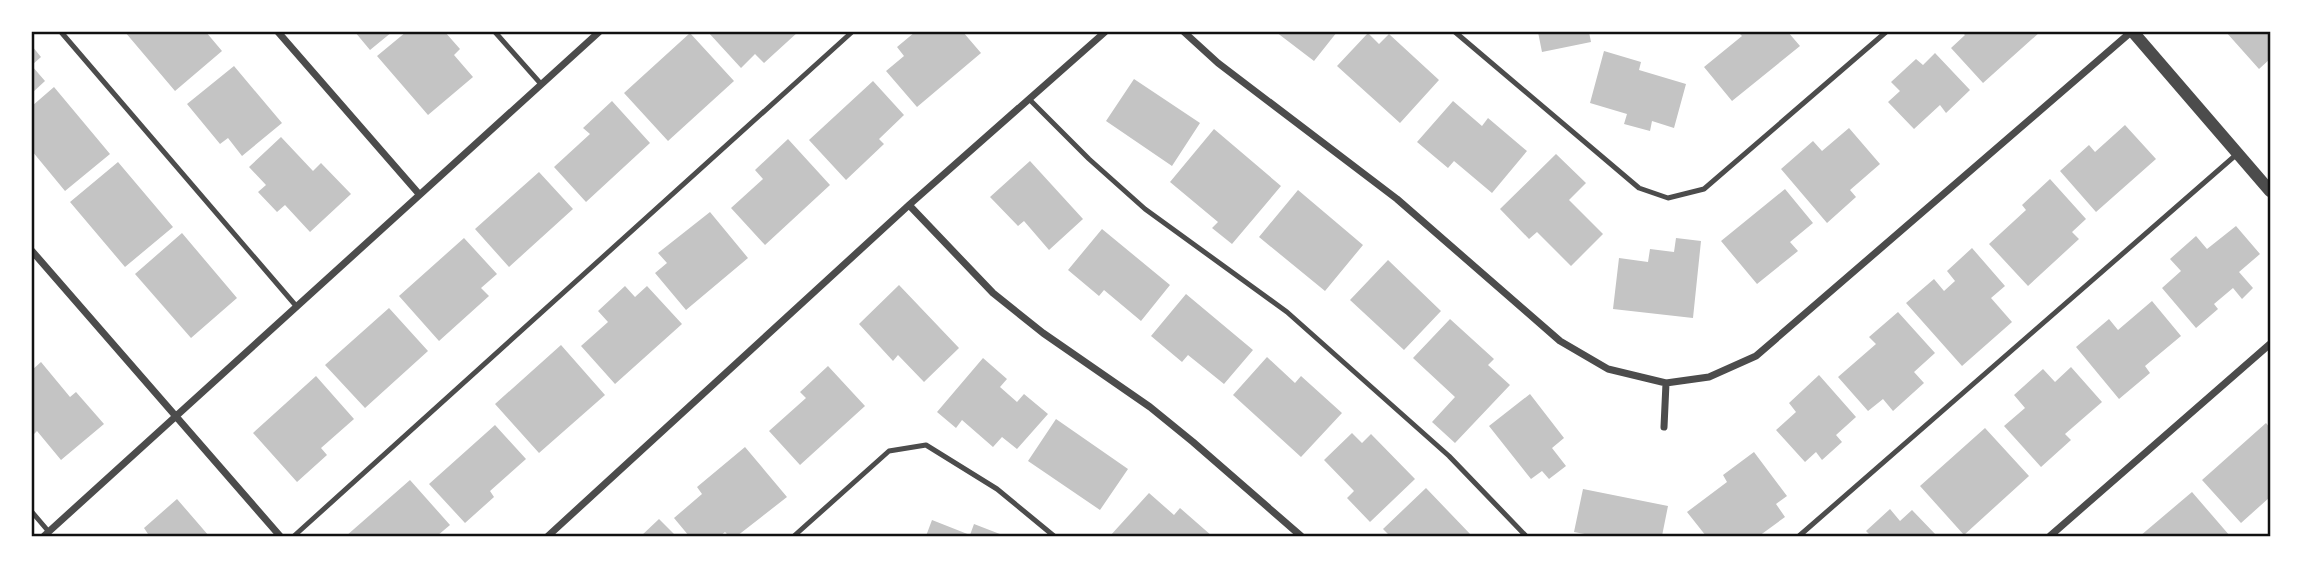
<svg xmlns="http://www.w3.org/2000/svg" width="2302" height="568" viewBox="0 0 2302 568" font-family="'Sofia Sans Condensed',sans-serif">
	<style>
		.building { fill: #c4c4c4 }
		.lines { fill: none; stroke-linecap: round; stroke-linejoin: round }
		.service { stroke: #4c4c4c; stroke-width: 5 }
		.minor { stroke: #4c4c4c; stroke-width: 7 }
		.tertiary { stroke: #4c4c4c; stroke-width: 12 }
		.neatline { fill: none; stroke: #111; stroke-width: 2.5 }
	</style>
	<rect width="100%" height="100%" fill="#fff"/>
	<path class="building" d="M125 32H206L222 51 175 91Z
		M355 32H392L370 50Z
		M406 32H445L460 49 454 55 473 77 428 115 377 56Z
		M708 32H798L764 63 755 54 741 68Z
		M915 32H963L981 53 917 107 886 71 904 56 897 47Z
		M1276 32H1337L1314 61Z
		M1538 32H1589L1591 42 1542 52Z
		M1738 32H1788L1800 46 1732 101 1704 67 1742 36Z
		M1962 32H2040L1983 83 1951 48 1965 35Z
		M2226 32H2270V59L2259 69Z
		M690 33 734 81 668 141 624 93Z
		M1368 33 1379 44 1389 34 1439 80 1400 123 1337 66Z
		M32 46 41 57 32 65Z
		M1604 51 1641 62 1639 70 1686 84 1674 128 1652 121 1650 131 1624 124 1627 114 1590 103Z
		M1935 53 1970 90 1946 113 1940 105 1914 129 1888 102 1900 91 1891 82 1916 59 1923 65Z
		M32 66 45 81 32 93Z
		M234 66 282 123 242 156 228 138 220 144 187 104Z
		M1134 79 1200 123 1172 166 1106 121Z
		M873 81 904 115 879 139 884 144 846 180 809 140Z
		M54 87 110 154 65 191 32 151V106Z
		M612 101 650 143 586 202 554 167 590 134 583 128Z
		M1453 101 1482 126 1488 118 1527 151 1492 193 1454 161 1448 168 1417 142Z
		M2125 125 2156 159 2096 212 2060 171 2089 145 2095 152Z
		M1849 128 1880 164 1850 190 1856 197 1827 223 1781 169 1813 141 1822 151Z
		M1214 129 1281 186 1232 244 1212 228 1218 222 1170 182Z
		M281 137 313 171 321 163 351 194 310 232 285 205 277 212 258 192 266 185 249 167Z
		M788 139 830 185 765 245 731 208 763 179 755 170Z
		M1556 154 1586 183 1569 200 1603 234 1571 266 1537 232 1529 239 1500 209Z
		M1030 161 1083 219 1049 250 1024 221 1018 226 990 197Z
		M118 162 173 227 125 267 70 202Z
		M539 172 573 209 509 267 475 229Z
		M2050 179 2086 219 2072 232 2079 239 2028 286 1989 244 2026 210 2022 205Z
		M1785 189 1813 223 1790 242 1798 251 1757 284 1721 241Z
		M1298 190 1363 245 1325 291 1259 237Z
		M710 212 748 258 686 310 655 273 667 263 658 253Z
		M2236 226 2260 254 2239 272 2253 288 2242 299 2233 288 2214 304 2218 309 2196 328 2162 288 2181 271 2170 259 2196 236 2207 249Z
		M1102 229 1170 285 1141 321 1104 290 1099 296 1068 270Z
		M182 233 237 298 191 338 135 274Z
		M464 238 497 274 481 288 489 296 439 341 399 296Z
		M1676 238 1701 241 1693 318 1613 309 1619 258 1648 262 1650 249 1674 252Z
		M1972 248 2005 286 1991 298 2012 322 1962 366 1906 303 1934 279 1944 291 1955 281 1947 271Z
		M1388 260 1441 311 1404 350 1350 300Z
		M899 285 959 348 924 382 898 355 893 361 859 324Z
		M625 286 635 297 647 286 682 324 615 384 581 346 608 322 598 311Z
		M1186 294 1253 350 1224 384 1188 355 1182 362 1151 336Z
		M2152 301 2181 336 2145 366 2150 373 2119 399 2076 347 2109 319 2118 330Z
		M389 308 428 351 365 408 325 365Z
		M1898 312 1935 353 1914 372 1924 383 1893 411 1883 399 1868 411 1838 377 1876 344 1869 337Z
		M1450 319 1494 359 1488 365 1510 385 1455 443 1432 422 1455 397 1413 358Z
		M561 345 605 395 539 453 495 404Z
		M1267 357 1295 383 1301 376 1342 413 1301 457 1233 395Z
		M983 358 1007 379 1000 387 1017 402 1024 394 1048 414 1017 449 1002 437 993 447 962 420 956 428 937 412Z
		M41 362 70 397 76 392 104 424 61 460 37 431 32 436V370Z
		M828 366 865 406 800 465 769 431 806 398 800 392Z
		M2071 367 2102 402 2065 434 2071 440 2041 467 2004 426 2025 408 2014 395 2043 369 2055 382Z
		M1819 375 1856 417 1836 435 1842 442 1822 460 1816 452 1805 462 1776 430 1796 412 1789 403Z
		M316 376 354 419 321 448 327 455 297 482 253 433Z
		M1530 394 1564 438 1552 448 1566 466 1549 479 1542 471 1531 479 1489 426Z
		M1056 419 1128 469 1100 510 1028 461Z
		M2266 423 2270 428V497L2241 523 2202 480Z
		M495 425 526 459 490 491 494 497 465 523 429 484Z
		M1985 428 2029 476 1964 535 1920 486Z
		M1352 433 1362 443 1371 434 1415 479 1370 522 1347 498 1354 491 1324 460Z
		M745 447 787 497 737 536H729L725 532 720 536H689L674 518 702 494 697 487Z
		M1754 452 1787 496 1776 504 1785 517 1759 536H1706L1687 512 1727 482 1723 475Z
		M410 480 450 525 437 536H346Z
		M1426 488 1472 536H1390L1383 529Z
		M1583 489 1668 506 1662 536H1595L1574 532Z
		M2192 492 2230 536H2140Z
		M1149 493 1174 515 1180 508 1212 536H1110Z
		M177 499 209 536H145L148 534 144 528Z
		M1890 509 1900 521 1912 510 1937 536H1871L1866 531Z
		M659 519 676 536H641Z
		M932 520 970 535 974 524 1005 536H926Z"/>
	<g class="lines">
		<path class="service" d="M61 32 297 307
			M495 32 541 84
			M1455 32 1639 188 1668 198 1704 189 1886 32
			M1030 100 1089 159 1145 209 1287 312 1449 456 1526 536
			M32 512 49 532
			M294 536 852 32
			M794 536 889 451 926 445 997 489 1054 536
			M1799 536 2237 154"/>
		<path class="minor" d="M278 32 419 194
			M1184 32 1218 63 1397 199 1560 341 1608 369 1666 383 1709 377 1756 356 2131 32
			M909 205 993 293 1043 333 1150 407 1193 442 1301 536
			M32 251 280 536
			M1664 427 1666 383
			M44 536 599 32
			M548 536 909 205 1105 32
			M2050 536 2270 344"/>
		<path class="tertiary" d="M2133 32 2270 191"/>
	</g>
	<rect width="2302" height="568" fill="none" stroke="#ffffff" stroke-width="66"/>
	<rect x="33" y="33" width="2236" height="502" class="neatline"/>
</svg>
